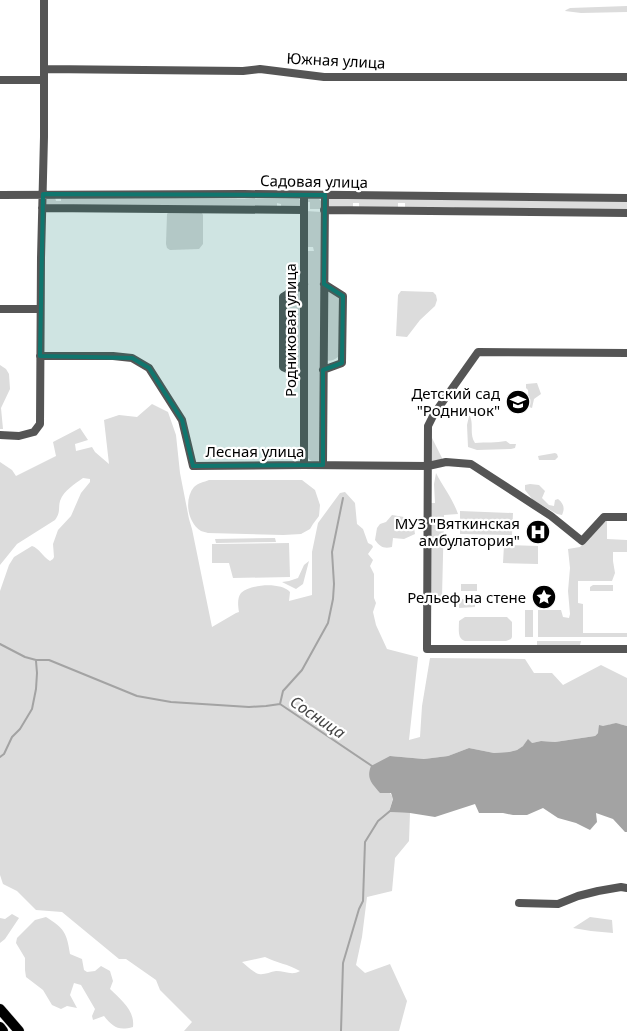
<svg xmlns="http://www.w3.org/2000/svg" width="627" height="1031" viewBox="0 0 627 1031" font-family="'Noto Sans',sans-serif">
	<style>
		.green { fill: #dcdcdc; fill-rule: evenodd }
		.water { fill: #a3a3a3 }
		.lines { fill: none; stroke-linecap: round; stroke-linejoin: round }
		.stream { stroke: #a3a3a3; stroke-width: 2 }
		.major-casing { stroke: #dbdbdb; stroke-width: 11 }
		.minor { stroke: #555; stroke-width: 8 }
		.major { stroke: #000; stroke-width: 10 }
		.marked { fill: #0f766e; fill-opacity: 0.2; stroke: #0f766e; stroke-width: 4; stroke-linejoin: round }
		.labels { text-anchor: middle; dominant-baseline: central; stroke-width: 4.5; stroke-linejoin: round; paint-order: stroke }
		.street-label { font-size: 15px; fill: #000; stroke: #fff }
		.poi-label { font-size: 15px; fill: #000; stroke: #fff; text-anchor: end }
		.water-label { font-size: 16px; font-style: italic; fill: #444; stroke: #fff }
	</style>
	<rect width="100%" height="100%" fill="#fff"/>
	<path class="green" d="M627 6V12L581 13 565 11 566 10 570 8Z
		M55 197 56 201H61V197L299 199 301 202V206L297 208H281V204L277 203V207L48 206 45 204V201L47 198Z
		M329 198 627 200V211L456 210 454 207H441L439 209H405V203H398V208H359V203H353V208H330L327 205V200Z
		M308 199H319L322 202V209H310V202H306Z
		M170 209 201 211 203 215V244L199 249 170 250 167 248 166 244 167 214Z
		M305 211 322 212 321 457 318 462C310 462 308 459 305 452L306 253 308 251H314L313 247H308L306 244Z
		M330 289 340 298 338 357C334 360 330 362 325 360L326 292Z
		M299 290 302 291V369L300 371 289 367 286 364V303L288 298Z
		M401 291 433 292 436 295 437 300 435 306 420 320 407 337 396 336 398 295Z
		M0 365 6 369 9 374 10 389 1 408 3 429H0Z
		M537 383 541 394 534 399 532 408 529 407 528 390 526 388V384Z
		M152 404 168 412 176 435 180 473 189 519 192 529 212 627 236 613 239 612C238 606 237 598 241 593 251 584 281 582 290 592L289 601 312 595V552L318 523 340 493 345 492 355 503 357 524 363 529 368 543 372 545 373 547 368 554 373 560 370 566 374 574V598L376 603 373 612 376 625 387 649 418 657 409 740 420 737 422 706 430 658 525 659 534 673H552L563 685 601 665 627 678V726C611 721 606 724 595 736L555 742 541 741 532 743 523 746 517 750 509 752 494 753 469 748 448 756 424 759 390 756V793L393 798 389 812 410 813 409 841 395 858 392 891 367 897 362 937 356 965 365 973 390 964 407 1001 399 1031H184L192 1022 160 990 156 980 126 959H119L62 912 36 910 17 891 3 884 0 875V591L9 565 14 557 32 546C39 548 43 557 50 561L53 559 54 557 53 544 58 530 71 516 81 493 90 482V479L83 478C75 484 64 490 60 501 58 508 61 512 55 520L17 544 0 565V462L12 470 16 476 56 456 53 442 80 428 88 440 75 444 76 451 92 447 95 452 109 464 104 420 119 415 137 417ZM265 957C277 963 288 964 300 971 292 976 285 971 276 971 270 972 264 975 259 974 254 973 247 966 242 962Z
		M469 416H470C474 425 469 434 475 443 486 442 496 443 506 441L510 444H516L515 448 511 449 477 450 468 447 467 425Z
		M430 434 442 458V460L430 462Z
		M555 453 557 454 558 457 555 460H539L538 456Z
		M436 473C443 487 453 499 458 514L444 515 442 597H438L436 594 430 593 431 503H435L434 484Z
		M209 480H302L315 490 320 505 319 516 313 524 310 529 301 534 283 535 208 533C206 532 203 532 201 531 187 522 184 499 194 487 198 483 204 482 209 480Z
		M530 484 539 485 545 491 542 498 549 505 554 506 555 500 558 499C564 504 565 508 562 515L557 514 533 500 525 490V485Z
		M460 511 513 513 512 535 460 534Z
		M392 515 404 517 406 519 407 527 414 528 415 534 404 539 393 538 392 547C384 549 380 547 375 540L377 528 380 524 386 522Z
		M607 520V539L627 540V552H613V561L615 573 612 581H578V603L583 604V633H627V637H538V610H561L563 617 569 618 570 614 568 591 570 568 568 549 580 547Z
		M275 538 276 542 216 543 215 539Z
		M289 543 290 577 233 578 229 563H212V544Z
		M504 545 538 546V564L503 563Z
		M309 561 303 584 296 589 282 582 289 581 298 578 304 565Z
		M461 584H477V591H461Z
		M593 585H613V591H590V587Z
		M459 599H475V607L459 608Z
		M525 610H533V637H525Z
		M465 617H507L512 622V637L511 639 506 641H465C457 639 459 629 459 621Z
		M537 641H581L580 645 578 646 537 645Z
		M12 914 19 918 5 939 0 943V918L5 919Z
		M46 917C64 928 67 933 70 954L82 959 84 970 87 972 95 971 101 966 110 971 113 981 110 989C121 1000 135 1010 133 1027 118 1031 113 1027 104 1016L93 1020 92 1016 95 1009 81 985 74 983 70 995 77 1008 67 1006 61 1009 52 1005 43 990 26 977 25 970V958L16 943 17 938 35 920Z
		M590 917 612 920 613 933 591 931 573 928Z"/>
	<path class="water" d="M616 723 627 726V832H625L613 819 596 813 597 822 590 830 576 823 558 818 543 808 527 815H513L503 813H479L475 804 435 817 410 813 389 812 393 799 391 793H380C372 783 366 779 371 766L390 756 424 759 448 756 469 748 494 753 509 752 517 750 523 746 528 739 532 743 541 741 555 742 595 736 598 733 599 725 603 726Z"/>
	<g class="lines">
		<path class="stream" d="M0 644 25 657 36 660H49L137 696 171 702 249 707 266 706 280 704 372 766
			M280 704 283 691 302 670 328 623 333 599 334 584 332 552 343 498
			M0 757 4 754 12 737 20 729 32 709 36 689 37 673 36 661
			M341 1031 343 963 359 909 363 901 365 842 378 821 390 811"/>
		<g class="major-casing">
			<path id="major" d="M0 1009 19 1031
				M0 1027 3 1031"/>
		</g>
		<path class="minor" d="M44 69 243 71 260 69 324 77H627
			M0 80H43
			M0 195 244 194 627 198
			M304 195V465
			M42 208 304 210
			M324 210 627 213
			M0 309H40
			M627 353 478 352 434 414 428 426 427 649H627
			M40 356H113L132 358 149 368 182 420 193 466 304 465 428 466 446 462 471 464 551 516 582 541 604 517H627
			M323 370 342 363 343 296 324 284
			M303 376 283 367V297L304 284
			M0 435 19 436 34 432 40 424 41 258 44 137V0
			M323 465 325 195
			M519 903 558 904 578 896 598 891 621 887 627 888"/>
		<use href="#major" class="major"/>
	</g>
	<path class="marked" d="M43 194 325 195 324 284 343 296 342 363 323 370V465L193 466 182 420 149 368 132 358 40 356Z"/>
	<defs>
		<g id="school-disc" transform="scale(1.25)"><circle r="9.5" fill="#000" stroke="#fff"/><path d="M0-5L7-2L0 1L-7-2ZM-4 1L0 2.5L4 1V4Q0 6-4 4Z" fill="#fff"/></g>
		<g id="hospital-disc" transform="scale(1.25)"><circle r="9.5" fill="#000" stroke="#fff"/><path d="M-5-5h3v3.5h4V-5h3V5h-3V1.5h-4V5h-3Z" fill="#fff"/></g>
		<g id="sight-disc" transform="scale(1.25)"><circle r="9.5" fill="#000" stroke="#fff"/><path d="M0-6L1.8-2.2L6-1.7L2.9 1.2L3.7 5.4L0 3.3L-3.7 5.4L-2.9 1.2L-6-1.7L-1.8-2.2Z" fill="#fff"/></g>
	</defs>
	<g fill-rule="evenodd">
		<use href="#school-disc" x="518" y="402"/>
		<use href="#hospital-disc" x="538" y="532"/>
		<use href="#sight-disc" x="544" y="597"/>
	</g>
	<g class="labels">
		<g class="street-label">
			<text transform="translate(336 60) rotate(3)">Южная улица</text>
			<text transform="translate(314 181) rotate(1)">Садовая улица</text>
			<text transform="translate(290 330) rotate(-90)">Родниковая улица</text>
			<text x="255" y="451">Лесная улица</text>
		</g>
		<g class="poi-label">
			<text x="500" y="393">Детский сад<tspan x="500" dy="17">"Родничок"</tspan></text>
			<text x="520" y="523">МУЗ "Вяткинская<tspan x="520" dy="17">амбулатория"</tspan></text>
			<text x="526" y="597">Рельеф на стене</text>
		</g>
		<g class="water-label">
			<text transform="translate(318 717) rotate(34)">Сосница</text>
		</g>
	</g>
</svg>
